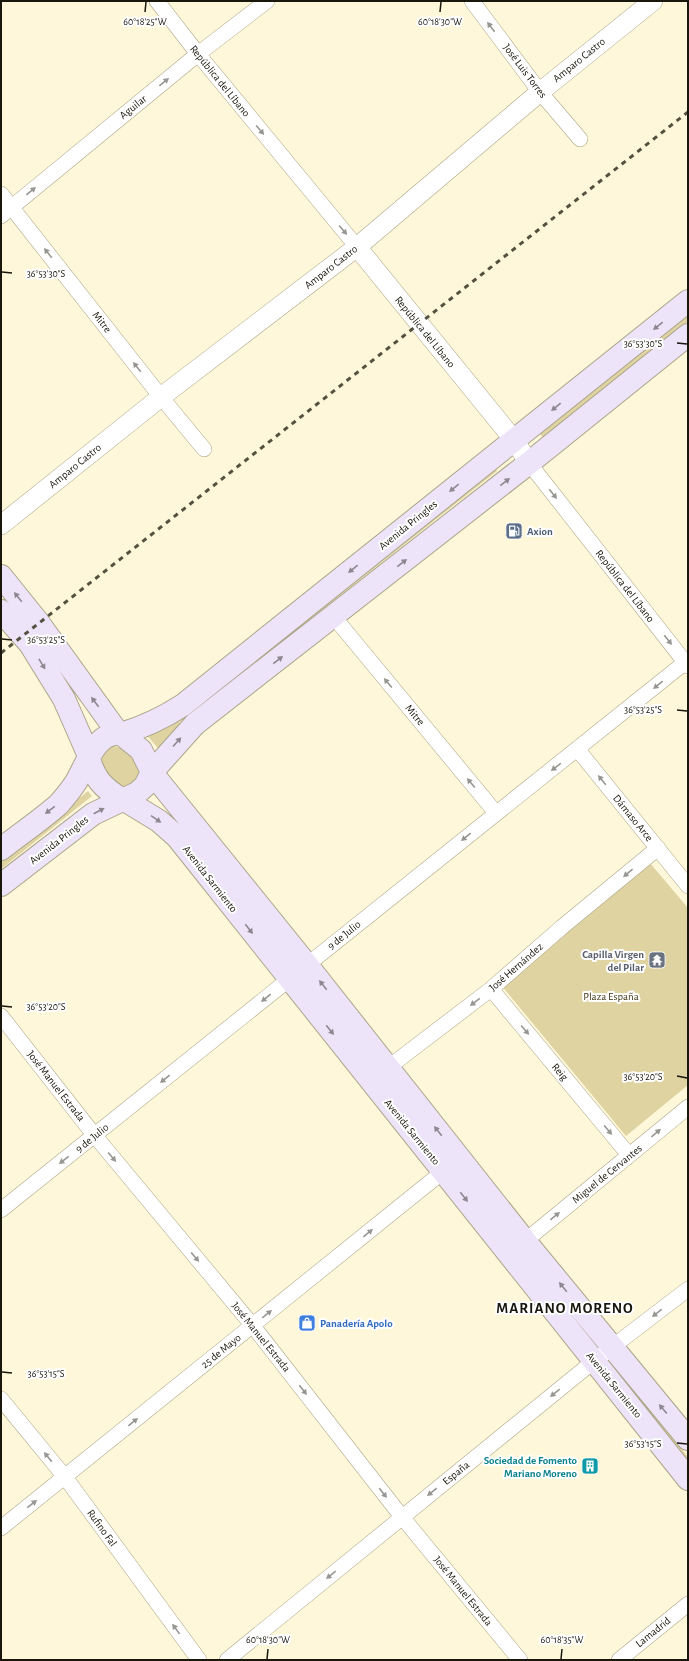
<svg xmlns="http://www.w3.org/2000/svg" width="689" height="1661" viewBox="0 0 689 1661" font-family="'Alegreya Sans',sans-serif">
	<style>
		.green { fill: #dfd3a2 }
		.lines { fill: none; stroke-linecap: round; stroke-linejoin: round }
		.minor-casing { stroke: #aba488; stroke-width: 16 }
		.tertiary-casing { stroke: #aba488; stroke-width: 20 }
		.secondary-casing { stroke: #aba488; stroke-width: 24 }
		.minor { stroke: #fff; stroke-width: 15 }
		.tertiary { stroke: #fff; stroke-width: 19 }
		.secondary { stroke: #ede4fa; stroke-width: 22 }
		.rail { stroke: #555141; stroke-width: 3; stroke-dasharray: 5 5; stroke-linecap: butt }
		.oneway { fill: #989692 }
		.oneway2 { fill: #8e878f }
		.ticks { fill: none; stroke: #19160c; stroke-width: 1.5 }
		.labels { text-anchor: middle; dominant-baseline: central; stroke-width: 4; stroke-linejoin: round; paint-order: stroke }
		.street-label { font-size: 11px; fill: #19160c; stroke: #fff }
		.service-label { font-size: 11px; font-weight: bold; fill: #4e5e75; stroke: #fff; text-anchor: start }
		.worship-label { font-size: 11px; font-weight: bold; fill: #5b616d; stroke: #fff; text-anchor: end }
		.park-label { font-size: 11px; fill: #423918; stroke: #fff }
		.shop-label { font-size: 11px; font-weight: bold; fill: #366cbe; stroke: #fff; text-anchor: start }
		.culture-label { font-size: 11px; font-weight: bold; fill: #0d838f; stroke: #fff; text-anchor: end }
		.district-label { font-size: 15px; font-weight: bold; letter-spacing: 1px; fill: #19160c; stroke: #fff }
		.ticks-label { font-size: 10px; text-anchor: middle; fill: #19160c; stroke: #fff; stroke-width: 4; stroke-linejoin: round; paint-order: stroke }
	</style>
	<rect width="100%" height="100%" fill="#fff7d9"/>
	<path class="green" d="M688 313V322L544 439 540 434Z
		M495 468 497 471 180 722 162 753 146 734Z
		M114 746C131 750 137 761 141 776L128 787C109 785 88 755 114 746Z
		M88 791 92 796 1 869V861Z
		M650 863 688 908V1085L626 1136 501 985Z
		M622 1374 688 1457V1462L619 1376Z"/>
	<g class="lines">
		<g class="minor-casing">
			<path id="minor" d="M157 1 198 54 357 247
				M472 1 540 92 580 139
				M1 194 161 397 204 449
				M1 216 198 54 267 1
				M529 463 688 666
				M334 617 496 813
				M578 750 688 886
				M491 989 629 1155
				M1 1016 95 1136 253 1326 402 1517 520 1660
				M381 1073 491 989 562 927 658 848
				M1 1210 688 660
				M525 1241 688 1107
				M1 1399 65 1477 199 1660
				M1 1528 450 1166
				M227 1660 594 1361 688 1289
				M619 1660 688 1604"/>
		</g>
		<g class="tertiary-casing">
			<path id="tertiary" d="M357 247 514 440 529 463
				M1 525 161 397 357 247 540 92 653 1"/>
		</g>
		<g class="secondary-casing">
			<path id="secondary" d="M1 576 38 622 118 733
				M1 611 30 644 64 699 89 756
				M121 734C144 727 163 718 183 705L688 301
				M88 756C95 779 101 786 121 799
				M152 773 307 965 525 1241 688 1439
				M123 799 159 821 177 837 688 1479
				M1 849C20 834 41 820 59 804 65 797 71 790 76 782 86 766 96 730 121 734L141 750 152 772
				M1 885 93 814 137 793 145 786 152 772 195 724 529 463 688 335"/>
		</g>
		<use href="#minor" class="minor"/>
		<use href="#tertiary" class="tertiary"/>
		<use href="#secondary" class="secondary"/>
		<path class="rail" d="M1 653 688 112"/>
	</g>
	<defs><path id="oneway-solid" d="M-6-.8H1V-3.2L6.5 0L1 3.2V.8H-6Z"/></defs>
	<g class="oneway">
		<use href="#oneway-solid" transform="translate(491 27) rotate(-127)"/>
		<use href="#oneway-solid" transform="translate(164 82) rotate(-39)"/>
		<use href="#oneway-solid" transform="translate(260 130) rotate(50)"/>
		<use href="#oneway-solid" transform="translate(31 191) rotate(-39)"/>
		<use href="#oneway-solid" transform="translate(343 230) rotate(50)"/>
		<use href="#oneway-solid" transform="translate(48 253) rotate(-128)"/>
		<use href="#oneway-solid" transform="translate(137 367) rotate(-128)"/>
		<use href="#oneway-solid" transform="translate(553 494) rotate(52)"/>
		<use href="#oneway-solid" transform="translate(668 640) rotate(52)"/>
		<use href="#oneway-solid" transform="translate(388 683) rotate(-130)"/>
		<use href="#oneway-solid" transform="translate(658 685) rotate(141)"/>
		<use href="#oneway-solid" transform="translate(556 767) rotate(143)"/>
		<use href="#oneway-solid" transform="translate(602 780) rotate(-129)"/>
		<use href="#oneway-solid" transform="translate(471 783) rotate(-130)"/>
		<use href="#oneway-solid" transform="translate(466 837) rotate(141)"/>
		<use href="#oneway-solid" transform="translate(628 873) rotate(140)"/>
		<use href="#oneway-solid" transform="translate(266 998) rotate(141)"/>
		<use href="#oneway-solid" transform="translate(475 1002) rotate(143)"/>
		<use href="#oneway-solid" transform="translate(525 1030) rotate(50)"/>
		<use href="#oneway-solid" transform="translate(165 1079) rotate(141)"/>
		<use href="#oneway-solid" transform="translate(608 1130) rotate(50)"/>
		<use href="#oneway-solid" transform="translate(656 1133) rotate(-40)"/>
		<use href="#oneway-solid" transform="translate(112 1157) rotate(50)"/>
		<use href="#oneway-solid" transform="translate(64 1160) rotate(142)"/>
		<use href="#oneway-solid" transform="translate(555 1216) rotate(-39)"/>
		<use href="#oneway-solid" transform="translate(368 1233) rotate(-39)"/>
		<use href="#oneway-solid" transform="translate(195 1257) rotate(50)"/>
		<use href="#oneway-solid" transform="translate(657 1313) rotate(142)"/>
		<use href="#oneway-solid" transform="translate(267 1314) rotate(-39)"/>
		<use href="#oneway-solid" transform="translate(303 1390) rotate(52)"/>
		<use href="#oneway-solid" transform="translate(555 1393) rotate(141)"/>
		<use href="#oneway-solid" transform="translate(133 1422) rotate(-39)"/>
		<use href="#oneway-solid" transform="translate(48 1457) rotate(-129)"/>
		<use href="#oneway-solid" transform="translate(432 1492) rotate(141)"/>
		<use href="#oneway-solid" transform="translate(383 1493) rotate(52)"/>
		<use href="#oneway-solid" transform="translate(32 1504) rotate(-38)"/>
		<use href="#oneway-solid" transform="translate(331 1575) rotate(141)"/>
		<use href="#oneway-solid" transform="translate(176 1629) rotate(-126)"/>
	</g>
	<g class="oneway2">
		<use href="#oneway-solid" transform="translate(658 326) rotate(141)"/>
		<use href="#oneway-solid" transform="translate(556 407) rotate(141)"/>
		<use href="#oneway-solid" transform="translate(505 482) rotate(-38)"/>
		<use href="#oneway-solid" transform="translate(454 488) rotate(141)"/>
		<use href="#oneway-solid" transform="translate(402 563) rotate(-38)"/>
		<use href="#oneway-solid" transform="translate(353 569) rotate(141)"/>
		<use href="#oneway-solid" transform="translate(18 597) rotate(-129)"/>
		<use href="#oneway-solid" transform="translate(278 660) rotate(-38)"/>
		<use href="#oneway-solid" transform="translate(42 664) rotate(59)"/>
		<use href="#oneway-solid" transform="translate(95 702) rotate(-127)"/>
		<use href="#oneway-solid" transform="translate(177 742) rotate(-48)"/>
		<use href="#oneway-solid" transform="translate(50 810) rotate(142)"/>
		<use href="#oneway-solid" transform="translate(99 811) rotate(-28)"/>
		<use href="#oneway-solid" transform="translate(156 819) rotate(34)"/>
		<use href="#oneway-solid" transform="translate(249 929) rotate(52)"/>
		<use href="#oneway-solid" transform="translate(323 985) rotate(-128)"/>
		<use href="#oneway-solid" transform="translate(330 1030) rotate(51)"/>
		<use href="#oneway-solid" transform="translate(438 1131) rotate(-128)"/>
		<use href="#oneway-solid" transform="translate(464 1197) rotate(52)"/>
		<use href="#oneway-solid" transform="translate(563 1287) rotate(-129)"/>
		<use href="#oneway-solid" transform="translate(663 1409) rotate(-130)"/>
	</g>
	<path class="ticks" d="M145 12 146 2M440 12 441 2M2 272 12 273M677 343 687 344M2 639 12 640M677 710 687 711M2 1006 12 1007M677 1076 687 1078M2 1372 12 1373M677 1443 687 1444M267 1659 268 1649M561 1659 562 1649"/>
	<defs>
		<g id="fuel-square" transform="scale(0.9)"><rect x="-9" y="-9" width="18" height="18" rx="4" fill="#5c6f8a" stroke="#fff"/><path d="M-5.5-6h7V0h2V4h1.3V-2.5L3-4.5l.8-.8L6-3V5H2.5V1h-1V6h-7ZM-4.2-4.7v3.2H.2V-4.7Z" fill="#fff"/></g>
		<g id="temple-square" transform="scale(0.9)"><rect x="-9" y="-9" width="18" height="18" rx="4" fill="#6b7280" stroke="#fff"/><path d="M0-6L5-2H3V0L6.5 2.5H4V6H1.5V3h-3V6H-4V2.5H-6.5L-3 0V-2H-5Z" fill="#fff"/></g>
		<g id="shop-square" transform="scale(0.9)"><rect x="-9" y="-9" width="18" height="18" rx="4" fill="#3f7fe0" stroke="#fff"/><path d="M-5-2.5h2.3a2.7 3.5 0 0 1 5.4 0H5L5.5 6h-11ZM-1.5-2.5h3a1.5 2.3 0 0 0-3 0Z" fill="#fff"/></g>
		<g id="building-square" transform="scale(0.9)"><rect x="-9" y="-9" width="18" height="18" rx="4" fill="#0f9aa8" stroke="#fff"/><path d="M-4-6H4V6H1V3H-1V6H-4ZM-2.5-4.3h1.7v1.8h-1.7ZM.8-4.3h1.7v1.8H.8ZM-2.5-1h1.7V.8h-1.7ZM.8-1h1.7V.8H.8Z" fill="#fff"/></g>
	</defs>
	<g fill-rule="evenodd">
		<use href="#fuel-square" x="514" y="531"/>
		<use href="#temple-square" x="657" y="960"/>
		<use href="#shop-square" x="307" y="1323"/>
		<use href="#building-square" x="590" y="1466"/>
	</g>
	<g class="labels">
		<g class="street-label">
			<text transform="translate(579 60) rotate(-39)">Amparo Castro</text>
			<text transform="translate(525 71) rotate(53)">José Luis Torres</text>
			<text transform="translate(220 81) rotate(51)">República del Líbano</text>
			<text transform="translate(133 107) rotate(-39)">Aguilar</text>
			<text transform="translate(331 267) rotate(-38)">Amparo Castro</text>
			<text transform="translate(102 322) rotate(52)">Mitre</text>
			<text transform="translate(425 332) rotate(51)">República del Líbano</text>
			<text transform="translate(75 466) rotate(-39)">Amparo Castro</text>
			<text transform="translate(408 525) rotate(-39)">Avenida Pringles</text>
			<text transform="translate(625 586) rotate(52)">República del Líbano</text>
			<text transform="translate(415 715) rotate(50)">Mitre</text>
			<text transform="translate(633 818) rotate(51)">Dámaso Arce</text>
			<text transform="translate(59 840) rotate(-38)">Avenida Pringles</text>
			<text transform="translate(210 879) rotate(52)">Avenida Sarmiento</text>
			<text transform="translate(344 935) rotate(-39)">9 de Julio</text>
			<text transform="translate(516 967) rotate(-41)">José Hernández</text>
			<text transform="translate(560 1072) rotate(50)">Reig</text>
			<text transform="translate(56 1086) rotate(52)">José Manuel Estrada</text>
			<text transform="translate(412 1132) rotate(51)">Avenida Sarmiento</text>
			<text transform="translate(92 1138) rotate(-39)">9 de Julio</text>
			<text transform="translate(607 1174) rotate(-39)">Miguel de Cervantes</text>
			<text transform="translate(261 1337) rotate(51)">José Manuel Estrada</text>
			<text transform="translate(221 1351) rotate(-39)">25 de Mayo</text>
			<text transform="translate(614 1385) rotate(51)">Avenida Sarmiento</text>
			<text transform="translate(456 1473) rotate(-39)">España</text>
			<text transform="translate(102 1528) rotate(54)">Rufino Fal</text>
			<text transform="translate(463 1591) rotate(51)">José Manuel Estrada</text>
			<text transform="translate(653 1632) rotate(-39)">Lamadrid</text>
		</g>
		<g class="service-label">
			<text x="527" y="531">Axion</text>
		</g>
		<g class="worship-label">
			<text x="644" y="954">Capilla Virgen<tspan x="644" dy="13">del Pilar</tspan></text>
		</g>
		<g class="park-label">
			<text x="611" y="996">Plaza España</text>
		</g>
		<g class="shop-label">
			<text x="320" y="1323">Panadería Apolo</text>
		</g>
		<g class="culture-label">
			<text x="577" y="1460">Sociedad de Fomento<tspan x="577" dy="13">Mariano Moreno</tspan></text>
		</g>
		<g class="district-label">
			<text x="565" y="1308">MARIANO MORENO</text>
		</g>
	</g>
	<g class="ticks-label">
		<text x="145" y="25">60°18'25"W</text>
		<text x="440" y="25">60°18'30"W</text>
		<text x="46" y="277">36°53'30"S</text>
		<text x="643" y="347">36°53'30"S</text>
		<text x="46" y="643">36°53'25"S</text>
		<text x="643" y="713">36°53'25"S</text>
		<text x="46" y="1010">36°53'20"S</text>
		<text x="643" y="1080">36°53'20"S</text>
		<text x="46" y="1377">36°53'15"S</text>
		<text x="643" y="1447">36°53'15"S</text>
		<text x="268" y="1643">60°18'30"W</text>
		<text x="562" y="1643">60°18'35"W</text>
	</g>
	<rect width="689" height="1661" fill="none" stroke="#19160c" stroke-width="4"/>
</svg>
